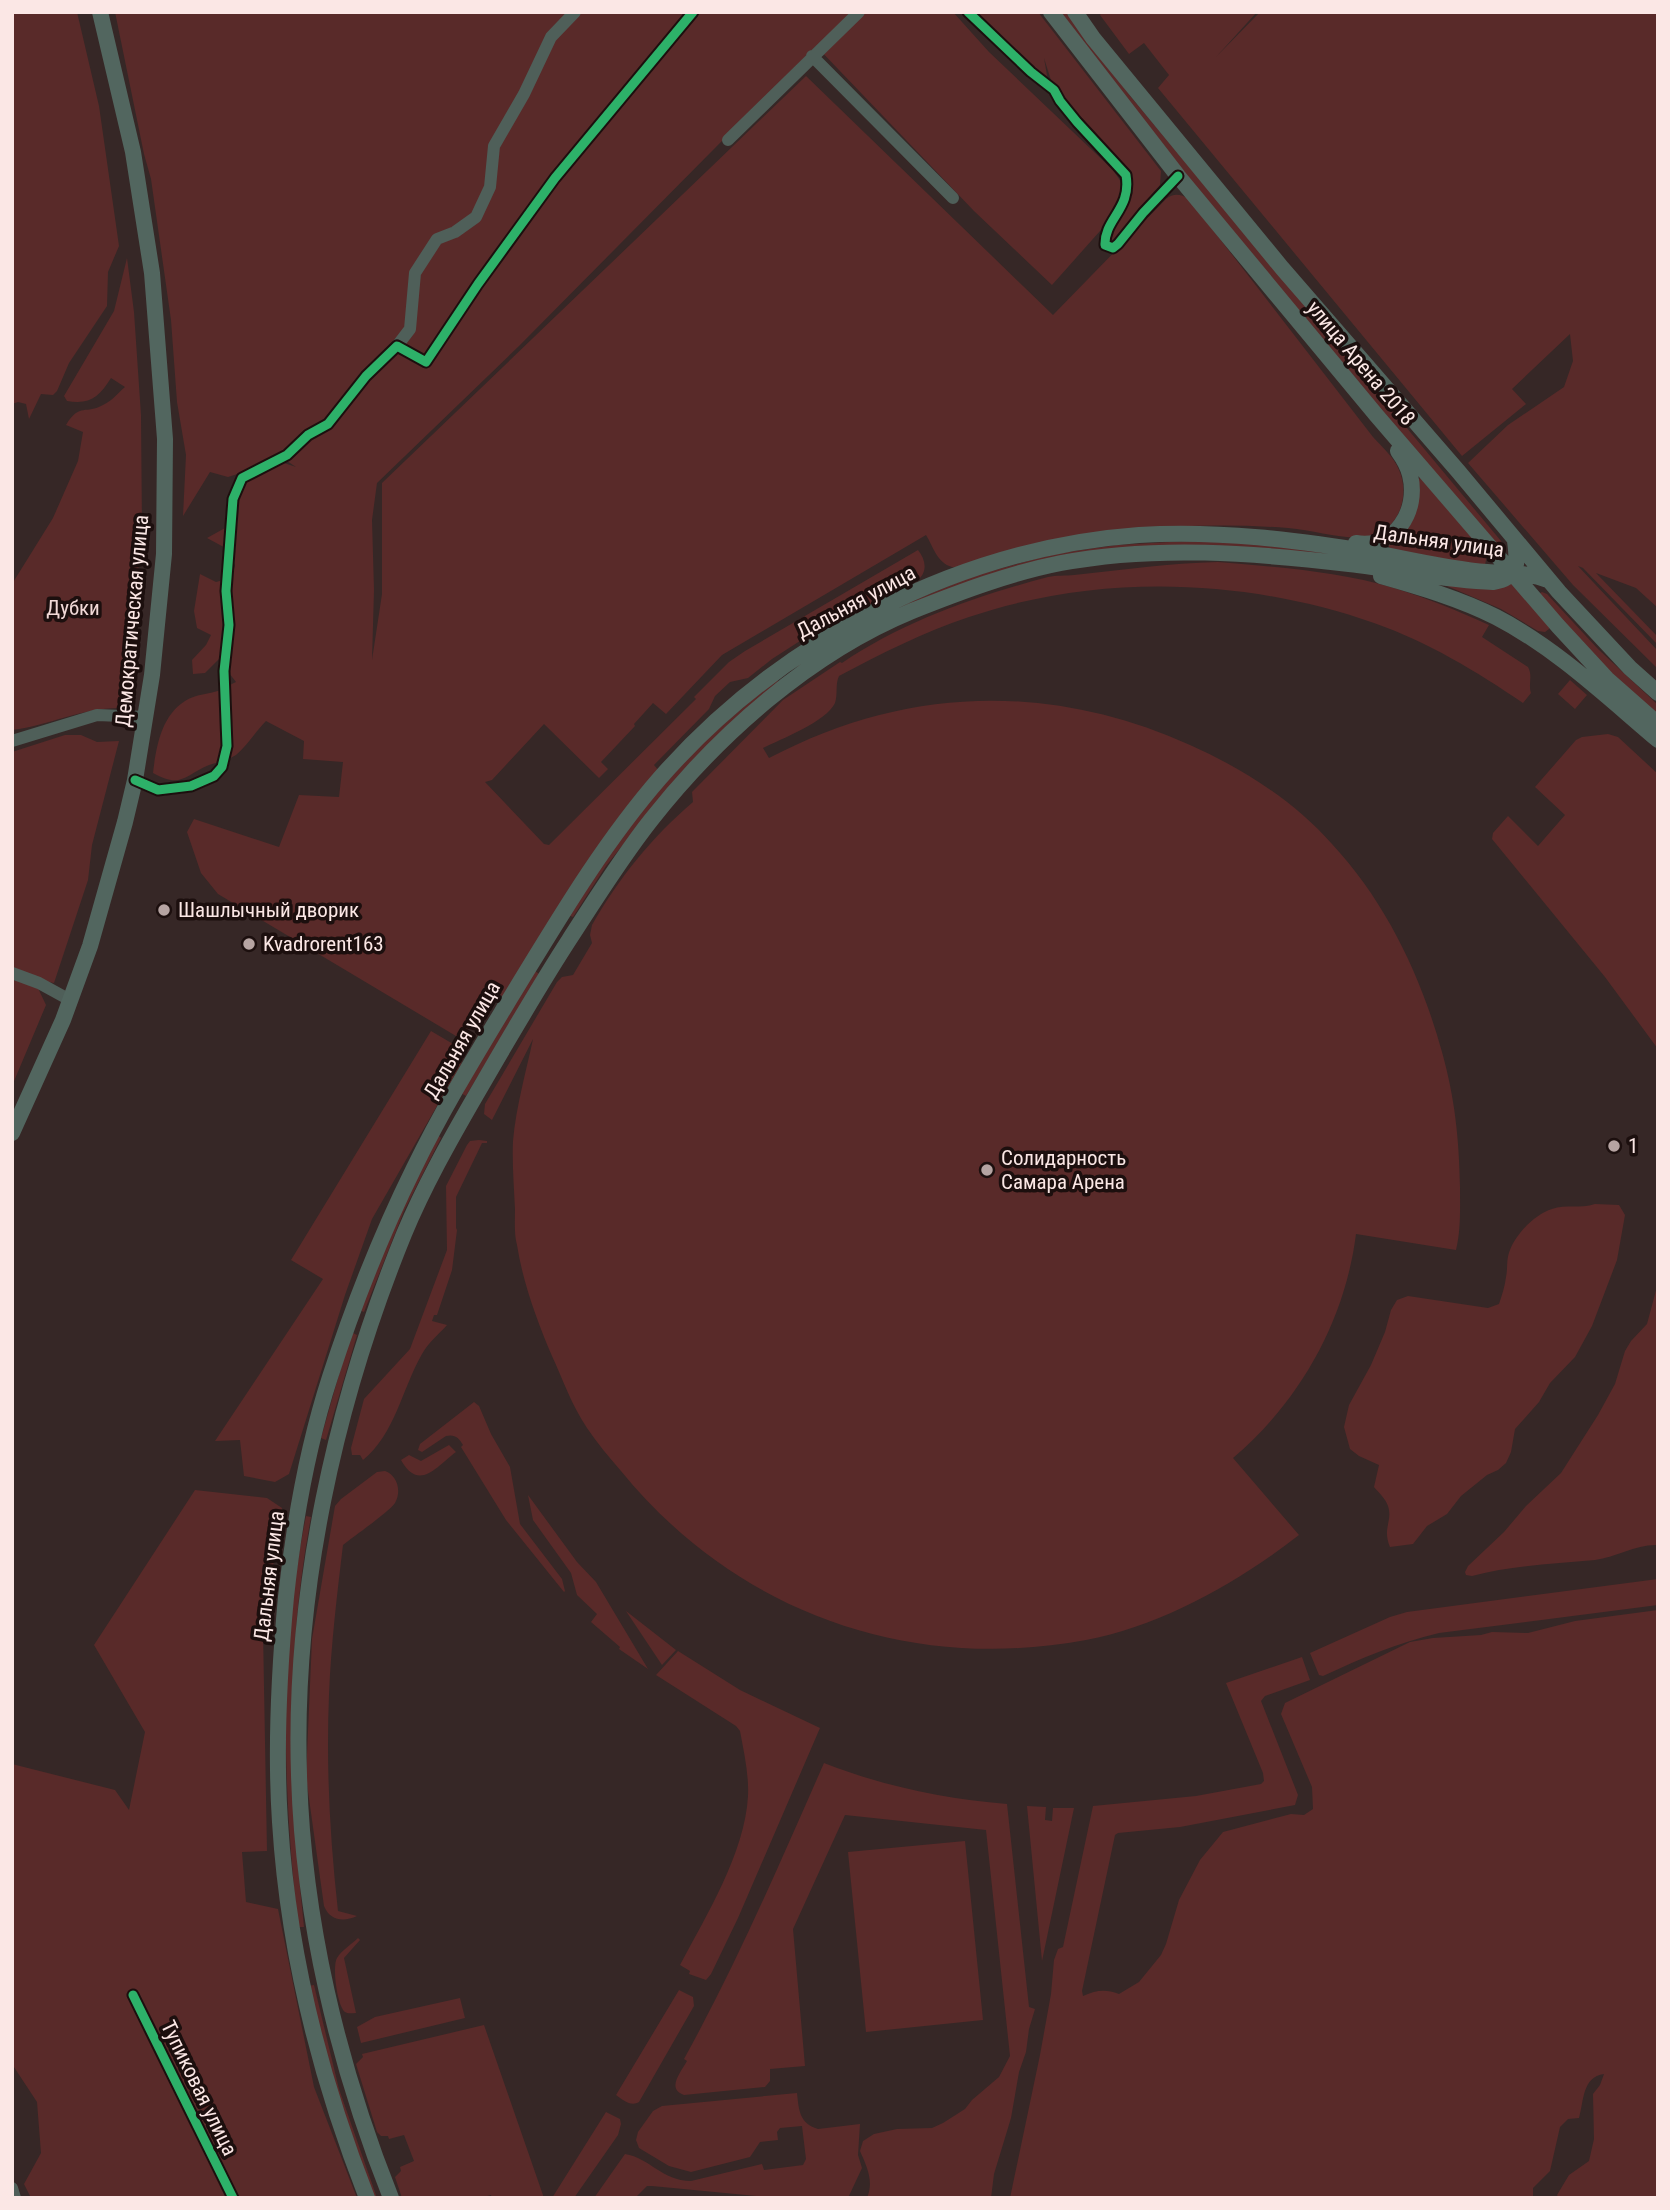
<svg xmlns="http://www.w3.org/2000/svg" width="1670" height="2210" viewBox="0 0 1670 2210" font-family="'Roboto Condensed',sans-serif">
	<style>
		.green { fill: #592a29 }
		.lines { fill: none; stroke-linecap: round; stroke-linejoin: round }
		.minor { stroke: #4f5f59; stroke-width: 12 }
		.major { stroke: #52665f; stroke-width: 16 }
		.cycleway-casing { stroke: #1c0f0e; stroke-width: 13 }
		.cycleway { stroke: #2db169; stroke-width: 9 }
		.poi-dot { fill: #b6a4a2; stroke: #1c0f0e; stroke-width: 2.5 }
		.labels { text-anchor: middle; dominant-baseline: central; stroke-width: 7; stroke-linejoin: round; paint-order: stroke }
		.street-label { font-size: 21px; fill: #fbe7e5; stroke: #1c0f0e }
		.park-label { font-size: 21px; fill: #f1d9d7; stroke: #1c0f0e }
		.poi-label { font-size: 21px; fill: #fbe7e5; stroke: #1c0f0e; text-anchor: start }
	</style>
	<rect width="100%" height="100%" fill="#362726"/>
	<path class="green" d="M12 12H77L99 106 119 246 108 272 107 306 69 363 57 391 53 395 41 394 29 419 26 404 18 402 12 404Z
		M115 12H953L989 52 1113 170 1125 188 1126 175 1104 143 1054 90 1044 58 1049 87 1031 72 973 12H1038L1161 171 1160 185 1138 210 1129 231 1111 241 1106 231C1115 219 1126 206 1125 191L1108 222 1052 285 974 211 816 46 519 346 377 483 372 520 374 590 372 660 382 594V483L806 76 1053 315 1166 199C1174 193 1180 194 1189 199L1373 437C1382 447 1394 457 1399 470 1411 496 1398 532 1368 537 1342 540 1314 530 1288 528 1235 524 1182 525 1129 530 1088 534 1048 542 1008 552 992 557 969 571 952 567 937 563 933 546 926 535L722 655 666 714 653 703 634 724 635 726 601 762 608 769 599 778 544 724 492 780 485 782 544 844 549 845 696 699 694 697 729 662 745 651 918 550C926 560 928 572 917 581L857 611 834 619 772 659 748 678 730 682 715 696 709 709 654 765 659 771C599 841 553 920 506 998L492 991 461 1039 218 894 201 873 187 832 194 819 279 847 299 795 339 797 343 762 303 759 304 741 266 721C256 731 247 746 236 755 228 760 218 762 209 765 185 775 181 789 153 773 156 748 161 716 185 701 195 694 210 694 221 690 226 688 231 684 236 682L229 673 233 645 205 673 193 674 192 660 206 645 211 635 197 628 194 611 200 574 216 582 231 578 235 566 231 551 207 538 234 523 235 493 252 474 278 461 296 467 287 461 307 441 253 469 228 477 210 472 183 516 186 455 177 402 171 320 151 179 144 154Z
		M1057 12H1067L1131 97 1501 541 1503 546 1501 549H1497L1151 134Z
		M1102 12H1257L1216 57 1260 12H1658V608L1636 588 1596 573 1658 637V645L1583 568 1578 566 1658 651V669L1573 585 1468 463 1508 425 1564 387 1573 361 1570 334 1512 389 1526 404 1462 456 1158 88 1169 75 1144 43 1129 54 1100 15Z
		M127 258 134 312 141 415 142 528 131 648 124 708C81 707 52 725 12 730V584L53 518 78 461 83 432 66 425C80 402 86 415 103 405 112 401 118 393 125 387L111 378C99 397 90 405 67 401L64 396 114 311Z
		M1420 477 1487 555 1485 565 1390 552 1388 543Z
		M1204 540 1290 546 1484 576 1225 546 990 577 800 671 796 665 886 612 973 576 1053 554 1117 545Z
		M1218 562C1276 567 1337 571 1394 588 1427 598 1458 611 1489 625L1482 637 1528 667C1533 676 1528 684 1531 693L1523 703C1476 671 1428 642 1374 623 1245 578 1099 573 969 617 923 632 881 654 839 676 835 684 838 695 835 703 826 722 781 739 763 748L769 758C906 686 1049 682 1190 745 1242 768 1294 801 1332 844 1386 902 1421 976 1442 1052 1455 1099 1459 1138 1460 1187 1460 1207 1461 1230 1456 1250L1356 1234C1345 1321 1300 1401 1233 1458L1299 1535C1239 1582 1162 1626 1086 1640 908 1673 736 1612 621 1471 609 1457 597 1443 587 1428 572 1406 563 1380 552 1356 537 1321 523 1283 517 1245 514 1234 515 1221 515 1209 514 1187 512 1163 513 1141 516 1107 526 1072 533 1039L492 1120 484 1114 485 1104 557 982 562 977 573 975 592 943 590 935 592 925C618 879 653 836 693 802L692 792 783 700 840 662 842 663C904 621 976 596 1048 577 1056 575 1066 576 1074 575 1123 570 1169 563 1218 562Z
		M1440 583H1511L1549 626V629L1545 632 1538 631 1501 609Z
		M1542 592 1547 594 1598 649 1658 705V717L1625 688 1545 605 1540 593Z
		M777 679 781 684 662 796 606 866 573 917 568 915C602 864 636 814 678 769 708 735 743 708 777 679Z
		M1570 680 1587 695 1575 709 1558 694Z
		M1608 734 1618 737 1658 774V1049L1605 977 1492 839 1493 833 1508 816 1538 846 1565 815 1535 787 1576 740 1582 737Z
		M65 735H81L97 742 119 741 92 845 88 880 54 983 30 978 12 969V752Z
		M534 970 539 974 466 1096 459 1092Z
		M12 980 36 984 46 1005 12 1086Z
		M431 1031 465 1051 461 1064 372 1219 345 1295 289 1474 275 1482 244 1476 240 1440 215 1441 323 1279 291 1260Z
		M437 1134 441 1138 404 1211 364 1312 359 1310 378 1260Z
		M479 1140 487 1141V1143H482L456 1197V1228L457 1230 452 1270 437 1315H434L432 1321 447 1325C439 1334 428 1343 422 1354 402 1389 395 1434 363 1460L360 1455H352L351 1448 364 1399 410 1349 447 1250 446 1186 467 1145 470 1141Z
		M1595 1204 1619 1205 1625 1215 1617 1260 1592 1326 1575 1357 1550 1383 1539 1402 1515 1429 1511 1452 1506 1463 1498 1470 1487 1475 1461 1496 1447 1514 1427 1526 1413 1544 1390 1547C1382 1528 1393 1521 1388 1506 1386 1499 1378 1492 1374 1487L1379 1465 1359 1456 1350 1449 1344 1427 1349 1405 1371 1365 1385 1332 1391 1310 1397 1300 1408 1296 1488 1308 1499 1304C1502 1295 1505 1286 1506 1277 1508 1268 1506 1259 1510 1250 1516 1234 1535 1214 1552 1209 1566 1204 1580 1209 1595 1204Z
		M1658 1283V1545C1636 1544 1617 1557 1595 1560 1554 1564 1513 1565 1472 1576L1466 1575 1465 1572 1468 1566 1504 1532 1526 1506 1561 1473 1598 1415 1615 1384 1625 1351 1631 1341 1647 1324Z
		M351 1332 357 1335 326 1440 321 1438Z
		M474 1402 479 1406 491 1434 510 1467 520 1524 562 1579 565 1591 564 1592 506 1520 461 1447 463 1445C459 1438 455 1434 446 1436L422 1452 418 1450 420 1444Z
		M449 1445 456 1452C436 1467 419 1492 401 1460L409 1455 421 1461Z
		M385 1471C397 1475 402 1491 395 1503 389 1512 354 1536 343 1545 337 1595 331 1645 329 1695 326 1768 330 1839 338 1911L357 1916C344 1922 330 1921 324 1906L306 1777 312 1639 335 1506 341 1499 377 1472Z
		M195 1490 267 1498 282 1508 263 1631 267 1851 242 1852 246 1902 278 1909 314 2087 357 2198H31L24 2184 41 2153 37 2102 12 2064V1764L115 1790 129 1810 145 1732 94 1645Z
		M528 1495 577 1562 596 1582 648 1669 619 1649 620 1647 591 1622 597 1614 577 1595 571 1573 533 1520Z
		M306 1516 311 1517C285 1655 289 1788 304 1927H298C283 1789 278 1653 306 1516Z
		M1658 1579V1605L1439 1633C1397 1643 1362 1658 1323 1676L1319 1675 1310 1653 1390 1617 1407 1612Z
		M1658 1610V2198H1559L1557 2195 1569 2175 1589 2161 1594 2139 1593 2094 1600 2085 1604 2074C1582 2077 1584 2101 1579 2118L1568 2119 1560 2127 1550 2171 1533 2188V2198H1010L1040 2055 1051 1994 1054 1960 1058 1949 1063 1947 1093 1806 1196 1796 1261 1784 1264 1781 1263 1773 1226 1683 1302 1657 1310 1680 1265 1696 1261 1701 1298 1795 1295 1805 1180 1827 1118 1833 1115 1835 1082 1991 1083 1996C1097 1990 1105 1989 1119 1994L1139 1982 1161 1955 1166 1944 1179 1900 1200 1860 1223 1832 1291 1814 1304 1815 1313 1809 1312 1787 1281 1714 1285 1703 1410 1642 1433 1638 1481 1635 1492 1632 1528 1633 1575 1621Z
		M626 1611 676 1650 662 1665Z
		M678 1651 740 1690 820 1728 738 1918 711 1974 706 1980 689 1974 690 1971 680 1965C706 1916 745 1853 748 1796 749 1774 744 1753 740 1731L736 1726 656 1675Z
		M824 1763C883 1786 944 1799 1007 1804L1029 2007 1035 2009 1029 2029 1026 2052 1019 2072 1011 2118 994 2174 991 2198H867C874 2181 867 2167 860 2151L863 2141 874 2134 897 2129 932 2128 943 2123 965 2109 972 2100 999 2077 1010 2056 986 1830 845 1815 793 1929 805 2066 770 2069V2081L765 2087 684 2095C666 2089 681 2072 687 2061L684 2059C737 1963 780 1863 824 1763Z
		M1027 1806 1046 1807 1045 1820 1052 1821 1053 1808H1074L1042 1961Z
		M965 1841 983 2020 866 2032 848 1852Z
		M358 1938 360 1940 344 1958 356 2013C352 2013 348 2014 345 2012 337 2006 332 1966 337 1958 342 1950 352 1944 358 1938Z
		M314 1985 339 2089 377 2198H372L341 2112 308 1986Z
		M679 1990 693 1997 694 2006 639 2102C631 2107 623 2100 616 2095Z
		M460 1998 465 2018 361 2043 357 2027 375 2017Z
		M484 2025 544 2198H492L491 2195 480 2198H402L395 2177 401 2171 400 2167 414 2161 404 2135 389 2139 388 2136H381L377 2132 356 2064 363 2057 362 2054Z
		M797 2093C799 2110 799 2123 818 2129L860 2124 858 2155 862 2168 848 2198H778L652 2186H647L635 2198H594L625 2154C650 2158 662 2181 691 2181L762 2164 764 2170 803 2165 806 2159 802 2126 780 2128 777 2132 778 2140 760 2142 750 2157 691 2172 669 2166 639 2148 636 2140 638 2132 653 2111 662 2106Z
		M606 2112 620 2119 621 2124 618 2135 574 2198H552Z"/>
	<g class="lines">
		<path class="minor" d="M968 12 1031 72 1054 90 1060 101 1077 122 1126 175C1132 209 1104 219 1105 245L1113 248 1118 244 1143 213 1178 176
			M812 56 953 198
			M728 140 859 12
			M397 346 410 329 415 273 437 239 455 232 476 217 490 187 494 146 524 94 551 37 575 12
			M12 741 97 715 146 717
			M135 780 158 790 191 786 214 776 222 767 227 746 224 671 229 625 226 591 233 499 242 478 287 455 308 435 328 424 366 376 397 346 426 362 478 284 555 178 693 12
			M12 973 39 983 70 1000
			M133 1995 233 2198
			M12 2188 15 2198"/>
		<path class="major" d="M1051 12 1178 176 1377 416 1558 626 1607 679 1658 724
			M1075 12 1093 38 1282 268 1458 471 1559 592 1630 668 1658 693
			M1356 543C1395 549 1419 511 1410 475 1408 466 1403 458 1398 451
			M1381 576C1420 587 1460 599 1496 617 1556 648 1607 697 1658 740
			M12 1133 63 1020 90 946 125 822 135 780 152 675 164 554 165 439 152 273 133 152 100 12
			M367 2198C320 2078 288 1951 280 1822 275 1747 279 1672 286 1597 294 1523 307 1448 330 1377 353 1306 381 1235 414 1168 441 1112 474 1058 506 1005 554 927 600 847 660 778 780 641 958 548 1139 535 1218 530 1298 540 1376 553 1412 560 1450 569 1487 572 1508 574 1528 572 1548 580
			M391 2198C338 2065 303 1919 299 1775 293 1593 335 1403 404 1234 424 1186 450 1140 476 1095 506 1043 536 991 569 940 595 900 621 858 651 820 718 735 810 653 912 611 960 592 1010 573 1061 563 1156 545 1254 553 1349 564 1397 569 1445 581 1493 582 1519 578 1518 563 1515 541"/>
		<g class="cycleway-casing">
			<path id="cycleway" d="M968 12 1031 72 1054 90 1060 101 1077 122 1126 175C1132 209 1104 219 1105 245L1113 248 1118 244 1143 213 1178 176
				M135 780 158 790 191 786 214 776 222 767 227 746 224 671 229 625 226 591 233 499 242 478 287 455 308 435 328 424 366 376 397 346 426 362 478 284 555 178 693 12
				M133 1995 233 2198"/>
		</g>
		<use href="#cycleway" class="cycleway"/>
	</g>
	<g class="poi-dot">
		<circle cx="164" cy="910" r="7"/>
		<circle cx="249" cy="944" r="7"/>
		<circle cx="1614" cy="1146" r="7"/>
		<circle cx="987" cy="1170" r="7"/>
	</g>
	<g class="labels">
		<g class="street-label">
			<text transform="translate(1361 363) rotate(50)">улица Арена 2018</text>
			<text transform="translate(1439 541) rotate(8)">Дальняя улица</text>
			<text transform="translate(856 602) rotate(-28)">Дальняя улица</text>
			<text transform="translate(132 621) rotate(-85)">Демократическая улица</text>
			<text transform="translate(462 1040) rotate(-60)">Дальняя улица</text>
			<text transform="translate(269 1576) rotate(-83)">Дальняя улица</text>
			<text transform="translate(199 2088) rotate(64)">Тупиковая улица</text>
		</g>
		<g class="park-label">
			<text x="73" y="608">Дубки</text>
		</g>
		<g class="poi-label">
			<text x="178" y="910">Шашлычный дворик</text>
			<text x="263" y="944">Kvadrorent163</text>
			<text x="1628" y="1146">1</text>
			<text x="1001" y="1158">Солидарность<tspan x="1001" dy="24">Самара Арена</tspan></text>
		</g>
	</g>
	<rect width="1670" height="2210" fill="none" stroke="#fbe7e5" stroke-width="28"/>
</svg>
